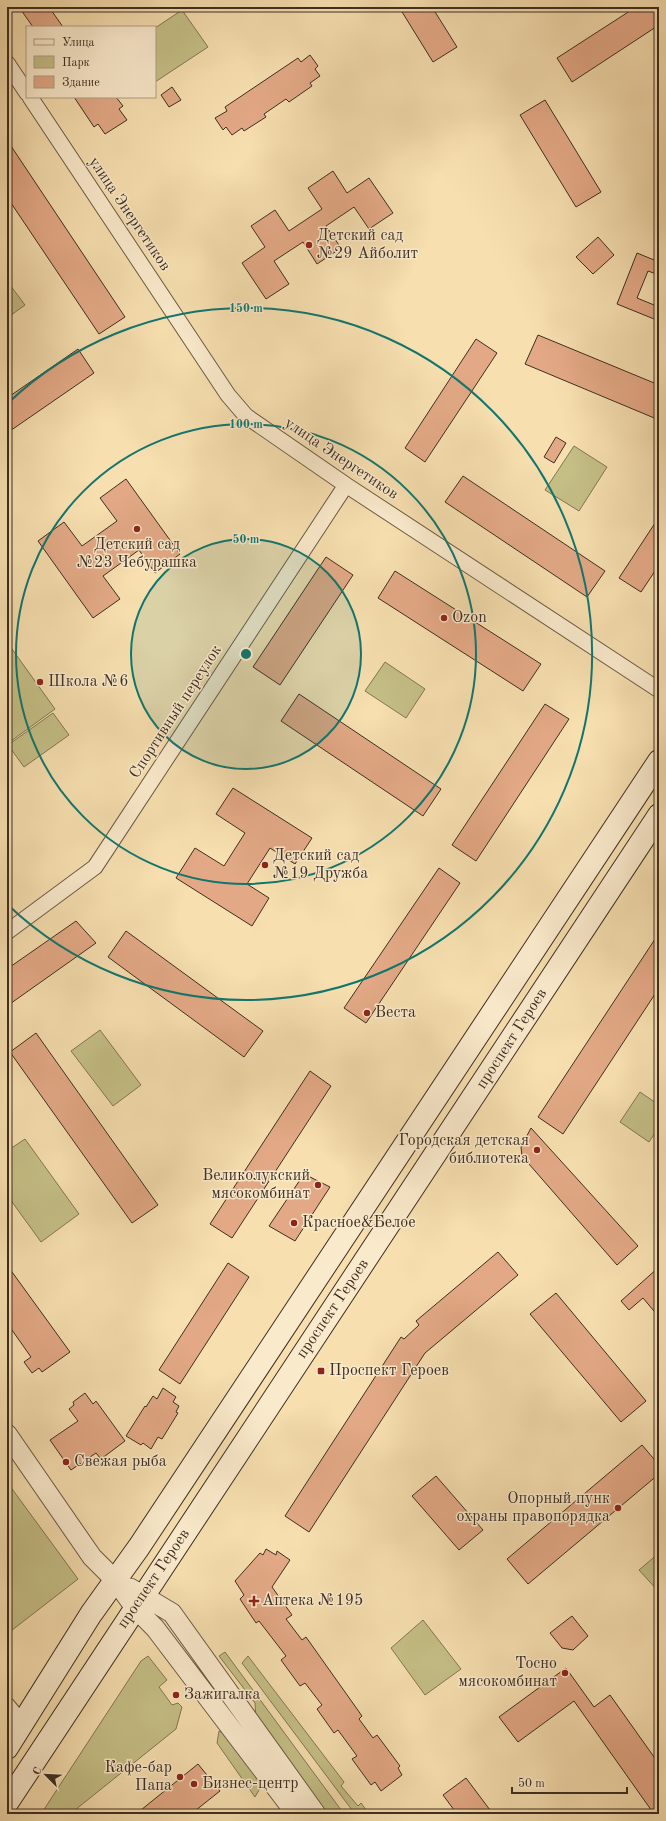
<svg xmlns="http://www.w3.org/2000/svg" width="666" height="1821" viewBox="0 0 666 1821" font-family="'Old Standard TT',serif">
	<style>
		.green { fill: #c5bf86; stroke: #827654 }
		.building { fill: #e3a986; stroke: #3e2e22 }
		.lines { fill: none; stroke-linecap: round; stroke-linejoin: round }
		.minor-casing { stroke: #6c5a46; stroke-width: 17 }
		.tertiary-casing { stroke: #6c5a46; stroke-width: 21 }
		.secondary-casing { stroke: #3e2e22; stroke-width: 24 }
		.minor { stroke: #faeacc; stroke-width: 15 }
		.tertiary { stroke: #faeacc; stroke-width: 19 }
		.secondary { stroke: #faeacc; stroke-width: 22 }
		.ring { fill: none; stroke: #0f766e; stroke-width: 2 }
		.poi-dot { fill: #8f2418; stroke: #faeacc; stroke-width: 1.5 }
		.labels { text-anchor: middle; dominant-baseline: central; stroke-width: 3; stroke-linejoin: round; paint-order: stroke }
		.street-label { font-size: 16px; fill: #3e2e22; stroke: #faeacc }
		.poi-label { font-size: 16px; fill: #3e2e22; stroke: #faeacc; text-anchor: start }
		.centre { fill: #0f766e; stroke: #faeacc; stroke-width: 2 }
		.ring-label { font-size: 12px; text-anchor: middle; font-weight: bold; fill: #0f766e; stroke: #faeacc; stroke-width: 3; stroke-linejoin: round; paint-order: stroke }
	</style>
	<rect width="100%" height="100%" fill="#f7dfb0"/>
	<filter id="stains"><feTurbulence type="fractalNoise" baseFrequency=".005" numOctaves="4"/><feColorMatrix values="0 0 0 0 .2 0 0 0 0 .09 0 0 0 0 .02 0 0 0 .5 -.17"/></filter>
	<radialGradient id="worn" r=".72"><stop offset=".6" stop-color="#630" stop-opacity="0"/><stop offset="1" stop-color="#630" stop-opacity=".3"/></radialGradient>
	<path class="green" d="M182 10 208 47 155 82V28Z
		M7 281 25 305 7 318Z
		M574 446 607 467 579 511 545 490Z
		M7 642 55 709 7 744Z
		M385 662 425 689 406 718 365 691Z
		M53 713 69 735 24 767 8 745Z
		M100 1030 141 1085 113 1106 71 1051Z
		M640 1092 659 1105V1127L649 1142 620 1122Z
		M25 1139 79 1214 41 1242 7 1195V1151Z
		M7 1482 78 1579 7 1634Z
		M659 1553V1592L639 1570Z
		M423 1620 461 1669 425 1695 391 1648Z
		M225 1652 344 1814H325L256 1720 255 1703 219 1656Z
		M148 1656 167 1680 159 1687 172 1705 178 1703 182 1707 176 1729 70 1814H41L141 1661Z
		M248 1656 344 1782 341 1786 358 1806 361 1803 369 1814H355L242 1663Z
		M219 1731 227 1735 264 1781 255 1797 217 1743Z"/>
	<path class="building" d="M19 7H49L63 27H33Z
		M399 7H432L457 47 433 62Z
		M636 7H659V25L572 82 557 58Z
		M310 55 318 66 315 69 320 76 310 83 312 86 289 102 286 99 264 114 266 117 244 131 242 128 232 135 226 127 223 130 215 118 227 111 225 107 298 58 301 62Z
		M172 87 181 100 169 107 161 95Z
		M74 97H116L123 106 119 109 127 120 105 134 98 124 94 127Z
		M545 100 601 192 576 207 520 115Z
		M7 140 125 317 99 334 7 197Z
		M333 171 347 193 369 178 393 213 369 229 354 207 326 226 341 248 317 264 303 242 274 261 289 284 266 299 242 263 265 247 251 226 275 210 289 231 322 209 308 188Z
		M598 237 614 255 593 274 576 257Z
		M637 253 659 262V275L648 271 637 298 659 307V321L617 304Z
		M538 335 659 385V420L525 364Z
		M476 339 497 353 425 462 405 448Z
		M78 349 94 373 7 433V398Z
		M556 437 566 443 554 463 544 457Z
		M463 476 605 571 587 597 445 502Z
		M126 479 180 554 155 573 139 550 103 576 120 599 93 618 38 541 64 522 82 546 117 521 100 498Z
		M659 517V565L641 592 619 578Z
		M326 557 353 575 280 685 253 667Z
		M395 571 541 664 523 691 378 598Z
		M299 694 441 789 423 816 281 721Z
		M545 704 569 719 476 861 452 845Z
		M233 788 312 838 295 864 270 848 247 884 269 898 252 926 176 878 195 848 224 866 245 833 216 814Z
		M439 868 460 883 366 1023 344 1008Z
		M76 921 96 943 7 1006V969Z
		M126 931 263 1031 244 1057 108 957Z
		M659 933V988L563 1134 538 1117Z
		M36 1033 158 1205 132 1223 10 1052Z
		M310 1071 331 1086 232 1238 210 1224Z
		M531 1128 638 1246 617 1265 522 1156 521 1147Z
		M304 1174 330 1187 295 1241 269 1226Z
		M498 1252 518 1275 425 1353 309 1532 285 1516 401 1337 404 1339 419 1325 416 1321Z
		M228 1263 249 1277 180 1384 159 1370Z
		M7 1265 70 1352 42 1372 39 1368 32 1373 24 1362 31 1357 7 1323Z
		M659 1267V1317L643 1298 629 1310 621 1301Z
		M556 1293 646 1401 621 1422 530 1314Z
		M163 1388 176 1397 173 1402 179 1406 176 1412 178 1413 162 1439 158 1437 151 1449 143 1443 141 1445 126 1436 145 1406 146 1407 153 1396 157 1399Z
		M85 1393 93 1404 96 1401 125 1441 101 1459 96 1453 71 1470 50 1440 78 1421 69 1409 74 1405 73 1402Z
		M642 1445 659 1465V1474L528 1584 507 1559Z
		M436 1476 483 1530 459 1550 412 1496Z
		M266 1549 276 1555 277 1551 290 1560 272 1587 292 1615 286 1619 302 1640 306 1637 362 1716 359 1719 373 1738 377 1735 400 1766 398 1768 402 1775 381 1791 375 1782 371 1785 352 1759 357 1756 338 1730 334 1733 317 1709 322 1705 305 1683 300 1686 281 1660 286 1656 259 1621 256 1623 240 1599 244 1595 235 1581 260 1553 263 1555Z
		M572 1616 588 1636 573 1650 562 1648 550 1633Z
		M566 1668 594 1707 610 1695 659 1764V1814H654L574 1701 518 1742 499 1717Z
		M198 1764 220 1791 191 1814H136Z
		M466 1778 493 1814H457L443 1795Z"/>
	<g class="lines">
		<g class="minor-casing">
			<path id="minor" d="M7 63 27 93
				M30 97 228 395 246 416 346 485 659 690
				M7 932 95 867 346 485
				M7 1705 22 1723"/>
		</g>
		<g class="tertiary-casing">
			<path id="tertiary" d="M7 1434 92 1557 115 1580 135 1608 155 1628 296 1814
				M130 1588 172 1613 316 1814"/>
		</g>
		<g class="secondary-casing">
			<path id="secondary" d="M7 1748 91 1614 139 1547 659 761
				M7 1803 659 815"/>
		</g>
		<use href="#minor" class="minor"/>
		<use href="#tertiary" class="tertiary"/>
		<use href="#secondary" class="secondary"/>
	</g>
	<circle cx="246" cy="654" r="115" fill="#0f766e" fill-opacity=".12"/>
	<g class="ring">
		<circle cx="246" cy="654" r="115"/>
		<circle cx="246" cy="654" r="230"/>
		<path d="M8 403A346 346 0 1 1 8 905"/>
	</g>
	<g class="poi-dot">
		<circle cx="309" cy="245" r="4"/>
		<circle cx="137" cy="529" r="4"/>
		<circle cx="444" cy="618" r="4"/>
		<circle cx="40" cy="682" r="4"/>
		<circle cx="265" cy="865" r="4"/>
		<circle cx="367" cy="1013" r="4"/>
		<circle cx="537" cy="1150" r="4"/>
		<circle cx="318" cy="1185" r="4"/>
		<circle cx="294" cy="1223" r="4"/>
		<rect x="317" y="1367" width="8" height="8" rx="2"/>
		<circle cx="66" cy="1462" r="4"/>
		<circle cx="618" cy="1508" r="4"/>
		<path d="M252 1595h4v4h4v4h-4v4h-4v-4h-4v-4h4z"/>
		<circle cx="565" cy="1673" r="4"/>
		<circle cx="176" cy="1695" r="4"/>
		<circle cx="180" cy="1777" r="4"/>
		<circle cx="194" cy="1784" r="4"/>
	</g>
	<g class="labels">
		<g class="street-label">
			<text transform="translate(129 214) rotate(56)">улица Энергетиков</text>
			<text transform="translate(341 459) rotate(34)">улица Энергетиков</text>
			<text transform="translate(176 712) rotate(-57)">Спортивный переулок</text>
			<text transform="translate(512 1039) rotate(-57)">проспект Героев</text>
			<text transform="translate(333 1309) rotate(-56)">проспект Героев</text>
			<text transform="translate(154 1579) rotate(-56)">проспект Героев</text>
		</g>
		<g class="poi-label">
			<text x="317" y="236">Детский сад<tspan x="317" dy="18">№29 Айболит</tspan></text>
			<text x="137" y="545" text-anchor="middle">Детский сад<tspan x="137" dy="18">№23 Чебурашка</tspan></text>
			<text x="452" y="618">Ozon</text>
			<text x="48" y="682">Школа №6</text>
			<text x="273" y="856">Детский сад<tspan x="273" dy="18">№19 Дружба</tspan></text>
			<text x="375" y="1013">Веста</text>
			<text x="529" y="1141" text-anchor="end">Городская детская<tspan x="529" dy="18">библиотека</tspan></text>
			<text x="310" y="1176" text-anchor="end">Великолукский<tspan x="310" dy="18">мясокомбинат</tspan></text>
			<text x="302" y="1223">Красное&amp;Белое</text>
			<text x="329" y="1371">Проспект Героев</text>
			<text x="74" y="1462">Свежая рыба</text>
			<text x="610" y="1499" text-anchor="end">Опорный пунк<tspan x="610" dy="18">охраны правопорядка</tspan></text>
			<text x="262" y="1601">Аптека №195</text>
			<text x="557" y="1664" text-anchor="end">Тосно<tspan x="557" dy="18">мясокомбинат</tspan></text>
			<text x="184" y="1695">Зажигалка</text>
			<text x="172" y="1768" text-anchor="end">Кафе-бар<tspan x="172" dy="18">Папа</tspan></text>
			<text x="202" y="1784">Бизнес-центр</text>
		</g>
	</g>
	<circle cx="246" cy="654" r="6" class="centre"/>
	<g class="ring-label">
		<text x="246" y="312">150 m</text>
		<text x="246" y="428">100 m</text>
		<text x="246" y="543">50 m</text>
	</g>
	<rect width="666" height="1821" fill="none" stroke="#f7dfb0" stroke-width="24"/>
	<rect x="8" y="8" width="650" height="1805" fill="none" stroke="#3e2e22" stroke-width="2"/>
	<rect x="12" y="12" width="642" height="1797" fill="none" stroke="#3e2e22"/>
	<rect x="26" y="26" width="130" height="72" fill="#faeacc" stroke="#af9f88"/>
	<rect x="34" y="39" width="20" height="6" fill="#faeacc" stroke="#af9f88"/>
	<text x="62" y="46" font-size="12" fill="#3e2e22">Улица</text>
	<rect x="34" y="56" width="20" height="12" fill="#c5bf86" stroke="#af9f88"/>
	<text x="62" y="66" font-size="12" fill="#3e2e22">Парк</text>
	<rect x="34" y="76" width="20" height="12" fill="#e3a986" stroke="#af9f88"/>
	<text x="62" y="86" font-size="12" fill="#3e2e22">Здание</text>
	<g transform="translate(46 1775) rotate(294)" stroke="#faeacc" stroke-width="3" paint-order="stroke">
	<path d="M0-3L7 15L0 10L-7 15Z" fill="#3e2e22"/>
	<text y="-6" font-size="11" font-weight="bold" text-anchor="middle" fill="#3e2e22">С</text>
	</g>
	<path d="M512 1787v6h115v-6" fill="none" stroke="#3e2e22" stroke-width="2"/>
	<text x="518" y="1787" font-size="12" fill="#3e2e22" stroke="#faeacc" stroke-width="3" paint-order="stroke">50 m</text>
	<rect width="100%" height="100%" filter="url(#stains)"/>
	<rect width="100%" height="100%" fill="url(#worn)"/>
</svg>
